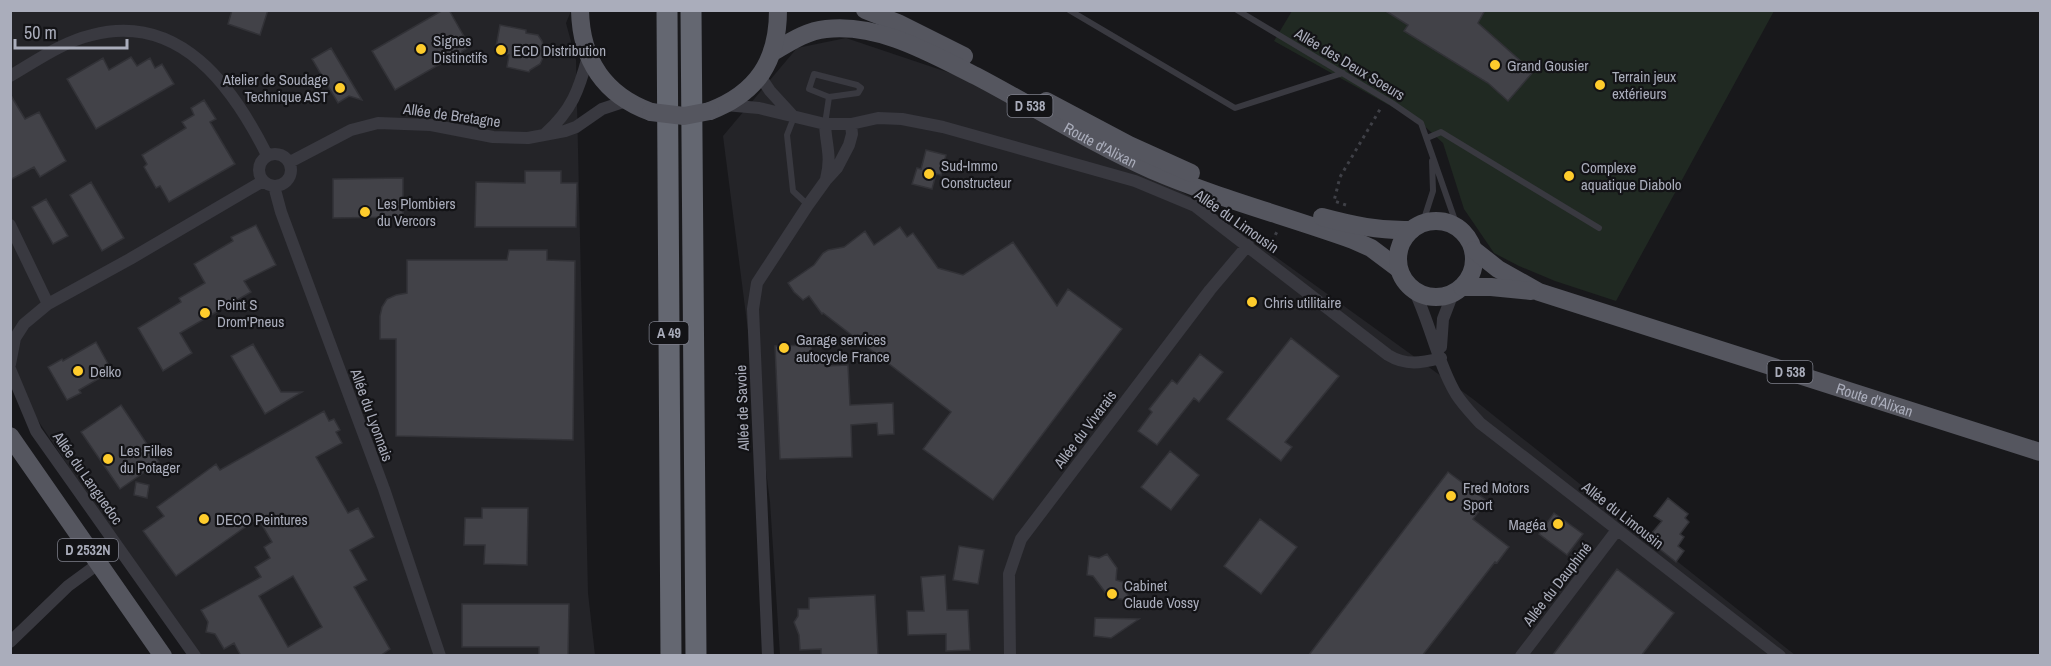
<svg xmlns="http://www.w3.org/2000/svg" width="2051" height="666" viewBox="0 0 2051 666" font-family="'Archivo Narrow',sans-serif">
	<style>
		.built { fill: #242428 }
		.green { fill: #202922 }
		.building { fill: #424248; stroke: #323237; stroke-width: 1.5; fill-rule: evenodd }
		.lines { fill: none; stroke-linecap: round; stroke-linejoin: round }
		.path { stroke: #3f4047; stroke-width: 3; stroke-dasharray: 3 4.5; stroke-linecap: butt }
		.lane { stroke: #393940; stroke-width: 6 }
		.street { stroke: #393940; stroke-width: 12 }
		.primary { stroke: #55565f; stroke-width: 18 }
		.highway { stroke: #646771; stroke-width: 21 }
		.primary-bridge { stroke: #55565f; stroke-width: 18 }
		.poi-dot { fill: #fecc2c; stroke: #131316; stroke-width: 2 }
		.labels { text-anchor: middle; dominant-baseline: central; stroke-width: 4.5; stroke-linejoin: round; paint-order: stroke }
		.shield { fill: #131316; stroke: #7d7f8a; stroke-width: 1.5 }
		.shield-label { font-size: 14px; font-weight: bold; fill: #aaadbb }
		.poi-label { font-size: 15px; fill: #aaadbb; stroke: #131316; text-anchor: start }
		.street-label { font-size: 15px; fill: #aaadbb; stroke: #131316 }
	</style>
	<rect width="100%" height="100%" fill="#18181b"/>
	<path class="built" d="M10 11H571L566 23 576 60 588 593 595 655H194L11 380Z
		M846 38 956 75 1197 200 1473 399 1795 655H780L770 502 723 136 797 48Z"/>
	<path class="green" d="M1292 11H1774L1616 301 1555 281 1519 266 1494 253 1464 209 1443 143 1421 123 1274 41Z"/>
	<path class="building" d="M232 10H268L260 35 228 24Z
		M443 10H449L470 47 462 51 460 59 452 57 395 90 372 51Z
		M1384 10H1485L1478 23 1533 72 1508 101 1488 83 1404 31 1408 25Z
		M500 25 526 30V33L538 35 542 41 545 53 540 64 530 70 529 72 507 67 509 55 495 52Z
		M331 48 362 100 349 96 338 103 312 59Z
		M131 57 137 66 150 58 155 68 162 64 174 84 96 129 67 79 103 58 109 70Z
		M10 94 25 119 39 112 66 161 40 177 34 167 10 180Z
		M204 100 216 119 210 122 235 164 169 202 160 186 156 188 144 167 147 164 142 155 186 128 182 122 194 115 191 108Z
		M926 150 946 155 941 175 936 174 932 189 912 184 917 168 921 169Z
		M525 171H561V183H577L576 227H475L476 182 525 183Z
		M403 178V217L333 218V179Z
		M91 182 124 238 102 251 70 195Z
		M46 199 68 236 53 244 32 207Z
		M256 225 276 265 244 281 251 292 180 333 192 353 163 371 138 328 181 302 179 298 205 283 194 264 233 241 231 237Z
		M900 227 907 237 913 233 938 268 963 275 1013 242 1057 306 1068 289 1122 329 993 500 923 449 951 412 823 313 822 314 809 296 803 300 794 292 788 283 814 265 823 253 828 250 844 247 865 231 874 245Z
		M509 250H547V260L575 261 573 440 396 436V339H380V316L382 307 387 299 396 295 407 293V260H507Z
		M1291 338 1339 376 1285 442 1292 447 1281 461 1227 419Z
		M96 342 112 371 79 390 81 393 67 400 48 367 62 359 63 361Z
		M253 344 281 392H302L265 414 231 356Z
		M811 345 812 359 824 358 825 366 848 365 850 405 893 403 894 434 878 435 877 423 851 425 852 457 780 459 775 346Z
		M1200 354 1223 372 1199 402 1194 398 1157 445 1138 431 1152 412 1149 409 1172 380 1177 384Z
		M121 405 159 462 120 489 81 432Z
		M324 411 329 421 334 419 340 430 336 432 342 443 316 457 348 513 358 508 374 537 350 550 367 580 354 587 390 649 380 656H241L234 643 224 649 215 634 206 632 208 622 201 610 261 577 255 567 270 558 264 547 272 542 258 518 176 576 143 531 164 516 157 507 216 464 220 470ZM293 576 322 627 288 647 259 596Z
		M1170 451 1199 475 1171 510 1141 487Z
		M1448 472 1487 501 1473 519 1509 547 1497 563 1495 562 1422 656H1308Z
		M136 482 149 485 147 498 134 495Z
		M1668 498 1688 514 1685 518 1689 522 1680 534 1684 537 1678 546 1684 551 1676 562 1647 539 1662 521 1654 516Z
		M482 508H528L527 565 484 564 485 545H464L465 518H482Z
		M1554 513 1583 534 1567 555 1539 534Z
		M1260 519 1297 547 1261 594 1224 566Z
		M959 546 984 550 978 584 953 580Z
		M1107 554 1117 568 1116 580 1126 583 1125 591 1133 602 1108 596 1093 576 1087 575 1089 556 1099 558Z
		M1617 569 1674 613 1641 656H1552Z
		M945 575 947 610H968L970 650 946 651V634L908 635 907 611H924L921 577Z
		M875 595 878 655 821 656V649L800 650 799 635 794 622 798 616V609H809V598Z
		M462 604H569L568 656H539V647H462Z
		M1095 618 1139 619 1111 638 1094 636Z"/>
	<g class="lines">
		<path class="path" d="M1346 205 1334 201 1340 177 1382 106
			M1268 248 1278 230"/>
		<path class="lane" d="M1069 10 1235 108 1343 73
			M1237 10 1392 103 1421 123 1457 226
			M814 74 857 85 861 88 858 93 829 97 809 89Z
			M794 117 787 135 793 191 808 205
			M825 124 829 97
			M1427 138 1441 132 1599 228
			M1423 222 1433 191 1432 161"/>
		<path class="street" d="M10 76C36 61 62 42 92 35 180 12 233 87 267 155
			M760 76 770 91 793 116
			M725 105 759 108 825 124H851L878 118 902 119 943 127 1135 181 1195 206 1388 355C1406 366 1421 363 1441 358
			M825 124C826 146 832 156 826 179
			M545 134C572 110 579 90 588 56
			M259 170a16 16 0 1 1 32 0a16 16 0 1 1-32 0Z
			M290 162 351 130 378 123 431 125 493 137 528 138 565 131 576 127 602 109 626 101
			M274 186 281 212 384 489 440 656
			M10 225 48 304
			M1414 290C1430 323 1438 364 1456 394 1463 405 1472 414 1480 423L1780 656
			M1441 347 1443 319 1453 293
			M10 364 15 338 24 324 48 304 130 259 263 181
			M10 369 36 431 195 656
			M10 642 68 586 98 564
			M768 656 753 309 757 283 808 205 826 180 837 168 849 145 852 134 851 124
			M1010 656 1009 574 1021 539 1210 290 1248 245
			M1521 656 1617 530"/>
		<g class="primary">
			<path d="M580 10C581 60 604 95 651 112"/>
			<path d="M865 10 898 23 964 56"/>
			<path id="s1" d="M773 52C790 42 806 31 826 29 879 23 930 53 976 76 1035 107 1091 143 1152 170 1217 198 1286 216 1353 240L1371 248 1399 269"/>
			<path d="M1046 101 1129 145 1191 173"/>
			<path d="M710 111C757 93 778 61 778 10"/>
			<path d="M1322 217C1352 225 1379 231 1411 230"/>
			<circle cx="1436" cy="259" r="38"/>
			<path id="s2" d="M1474 250 1498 269 1539 292 2040 452"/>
			<path d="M1462 287H1491L1531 291"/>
			<path d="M10 436 163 656"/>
		</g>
		<path class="highway" d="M667 10 671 656
			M691 10 696 656"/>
		<path class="primary-bridge" d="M651 112 684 116 710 111"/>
	</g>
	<g class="poi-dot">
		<circle cx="421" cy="49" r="6"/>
		<circle cx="501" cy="50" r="6"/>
		<circle cx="1495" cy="65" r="6"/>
		<circle cx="1600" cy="85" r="6"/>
		<circle cx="340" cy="88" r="6"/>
		<circle cx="929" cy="174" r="6"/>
		<circle cx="1569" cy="176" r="6"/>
		<circle cx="365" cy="212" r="6"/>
		<circle cx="1252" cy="302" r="6"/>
		<circle cx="205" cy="313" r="6"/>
		<circle cx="784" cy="348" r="6"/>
		<circle cx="78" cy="371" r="6"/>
		<circle cx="108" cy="459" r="6"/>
		<circle cx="1451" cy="496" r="6"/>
		<circle cx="204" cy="519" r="6"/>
		<circle cx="1558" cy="524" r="6"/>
		<circle cx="1112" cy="594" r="6"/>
	</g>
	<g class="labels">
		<g class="shield">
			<rect x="1007.5" y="95" width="45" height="22" rx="4.5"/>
			<rect x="649.5" y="322" width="39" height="22" rx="4.5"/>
			<rect x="1767.5" y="361" width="45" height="22" rx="4.5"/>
			<rect x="58" y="539" width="60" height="22" rx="4.5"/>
		</g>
		<g class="shield-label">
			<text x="1030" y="106">D 538</text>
			<text x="669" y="333">A 49</text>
			<text x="1790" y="372">D 538</text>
			<text x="88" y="550">D 2532N</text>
		</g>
		<g class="poi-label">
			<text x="433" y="40">Signes<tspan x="433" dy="17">Distinctifs</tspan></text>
			<text x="513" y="50">ECD Distribution</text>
			<text x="1507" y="65">Grand Gousier</text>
			<text x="1612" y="76">Terrain jeux<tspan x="1612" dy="17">extérieurs</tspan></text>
			<text x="328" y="79" text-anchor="end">Atelier de Soudage<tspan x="328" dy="17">Technique AST</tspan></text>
			<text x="941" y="165">Sud-Immo<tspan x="941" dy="17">Constructeur</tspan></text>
			<text x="1581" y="167">Complexe<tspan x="1581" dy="17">aquatique Diabolo</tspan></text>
			<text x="377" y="203">Les Plombiers<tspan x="377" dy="17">du Vercors</tspan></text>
			<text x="1264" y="302">Chris utilitaire</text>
			<text x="217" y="304">Point S<tspan x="217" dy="17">Drom'Pneus</tspan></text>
			<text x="796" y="339">Garage services<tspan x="796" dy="17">autocycle France</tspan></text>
			<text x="90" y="371">Delko</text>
			<text x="120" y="450">Les Filles<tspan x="120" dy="17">du Potager</tspan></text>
			<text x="1463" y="487">Fred Motors<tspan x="1463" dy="17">Sport</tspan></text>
			<text x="216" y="519">DECO Peintures</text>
			<text x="1546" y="524" text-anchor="end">Magéa</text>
			<text x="1124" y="585">Cabinet<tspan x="1124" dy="17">Claude Vossy</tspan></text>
		</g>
		<g class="street-label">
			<text transform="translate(1350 64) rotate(31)">Allée des Deux Soeurs</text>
			<text transform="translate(452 115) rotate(8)">Allée de Bretagne</text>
			<text stroke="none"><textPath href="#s1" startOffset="360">Route d'Alixan</textPath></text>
			<text transform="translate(1237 221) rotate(35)">Allée du Limousin</text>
			<text stroke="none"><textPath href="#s2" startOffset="430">Route d'Alixan</textPath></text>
			<text transform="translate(742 408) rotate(-92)">Allée de Savoie</text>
			<text transform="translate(372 415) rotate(70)">Allée du Lyonnais</text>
			<text transform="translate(1085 429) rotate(-53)">Allée du Vivarais</text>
			<text transform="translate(88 478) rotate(55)">Allée du Languedoc</text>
			<text transform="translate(1623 515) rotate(38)">Allée du Limousin</text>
			<text transform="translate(1557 584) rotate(-52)">Allée du Dauphiné</text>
		</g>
	</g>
	<rect width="2051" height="666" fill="none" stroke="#aaadbb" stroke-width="24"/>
	<path d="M15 39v9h112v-9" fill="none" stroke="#aaadbb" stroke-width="3"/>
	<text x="24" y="39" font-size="18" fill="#aaadbb" stroke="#131316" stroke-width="4.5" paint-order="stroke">50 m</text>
</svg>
